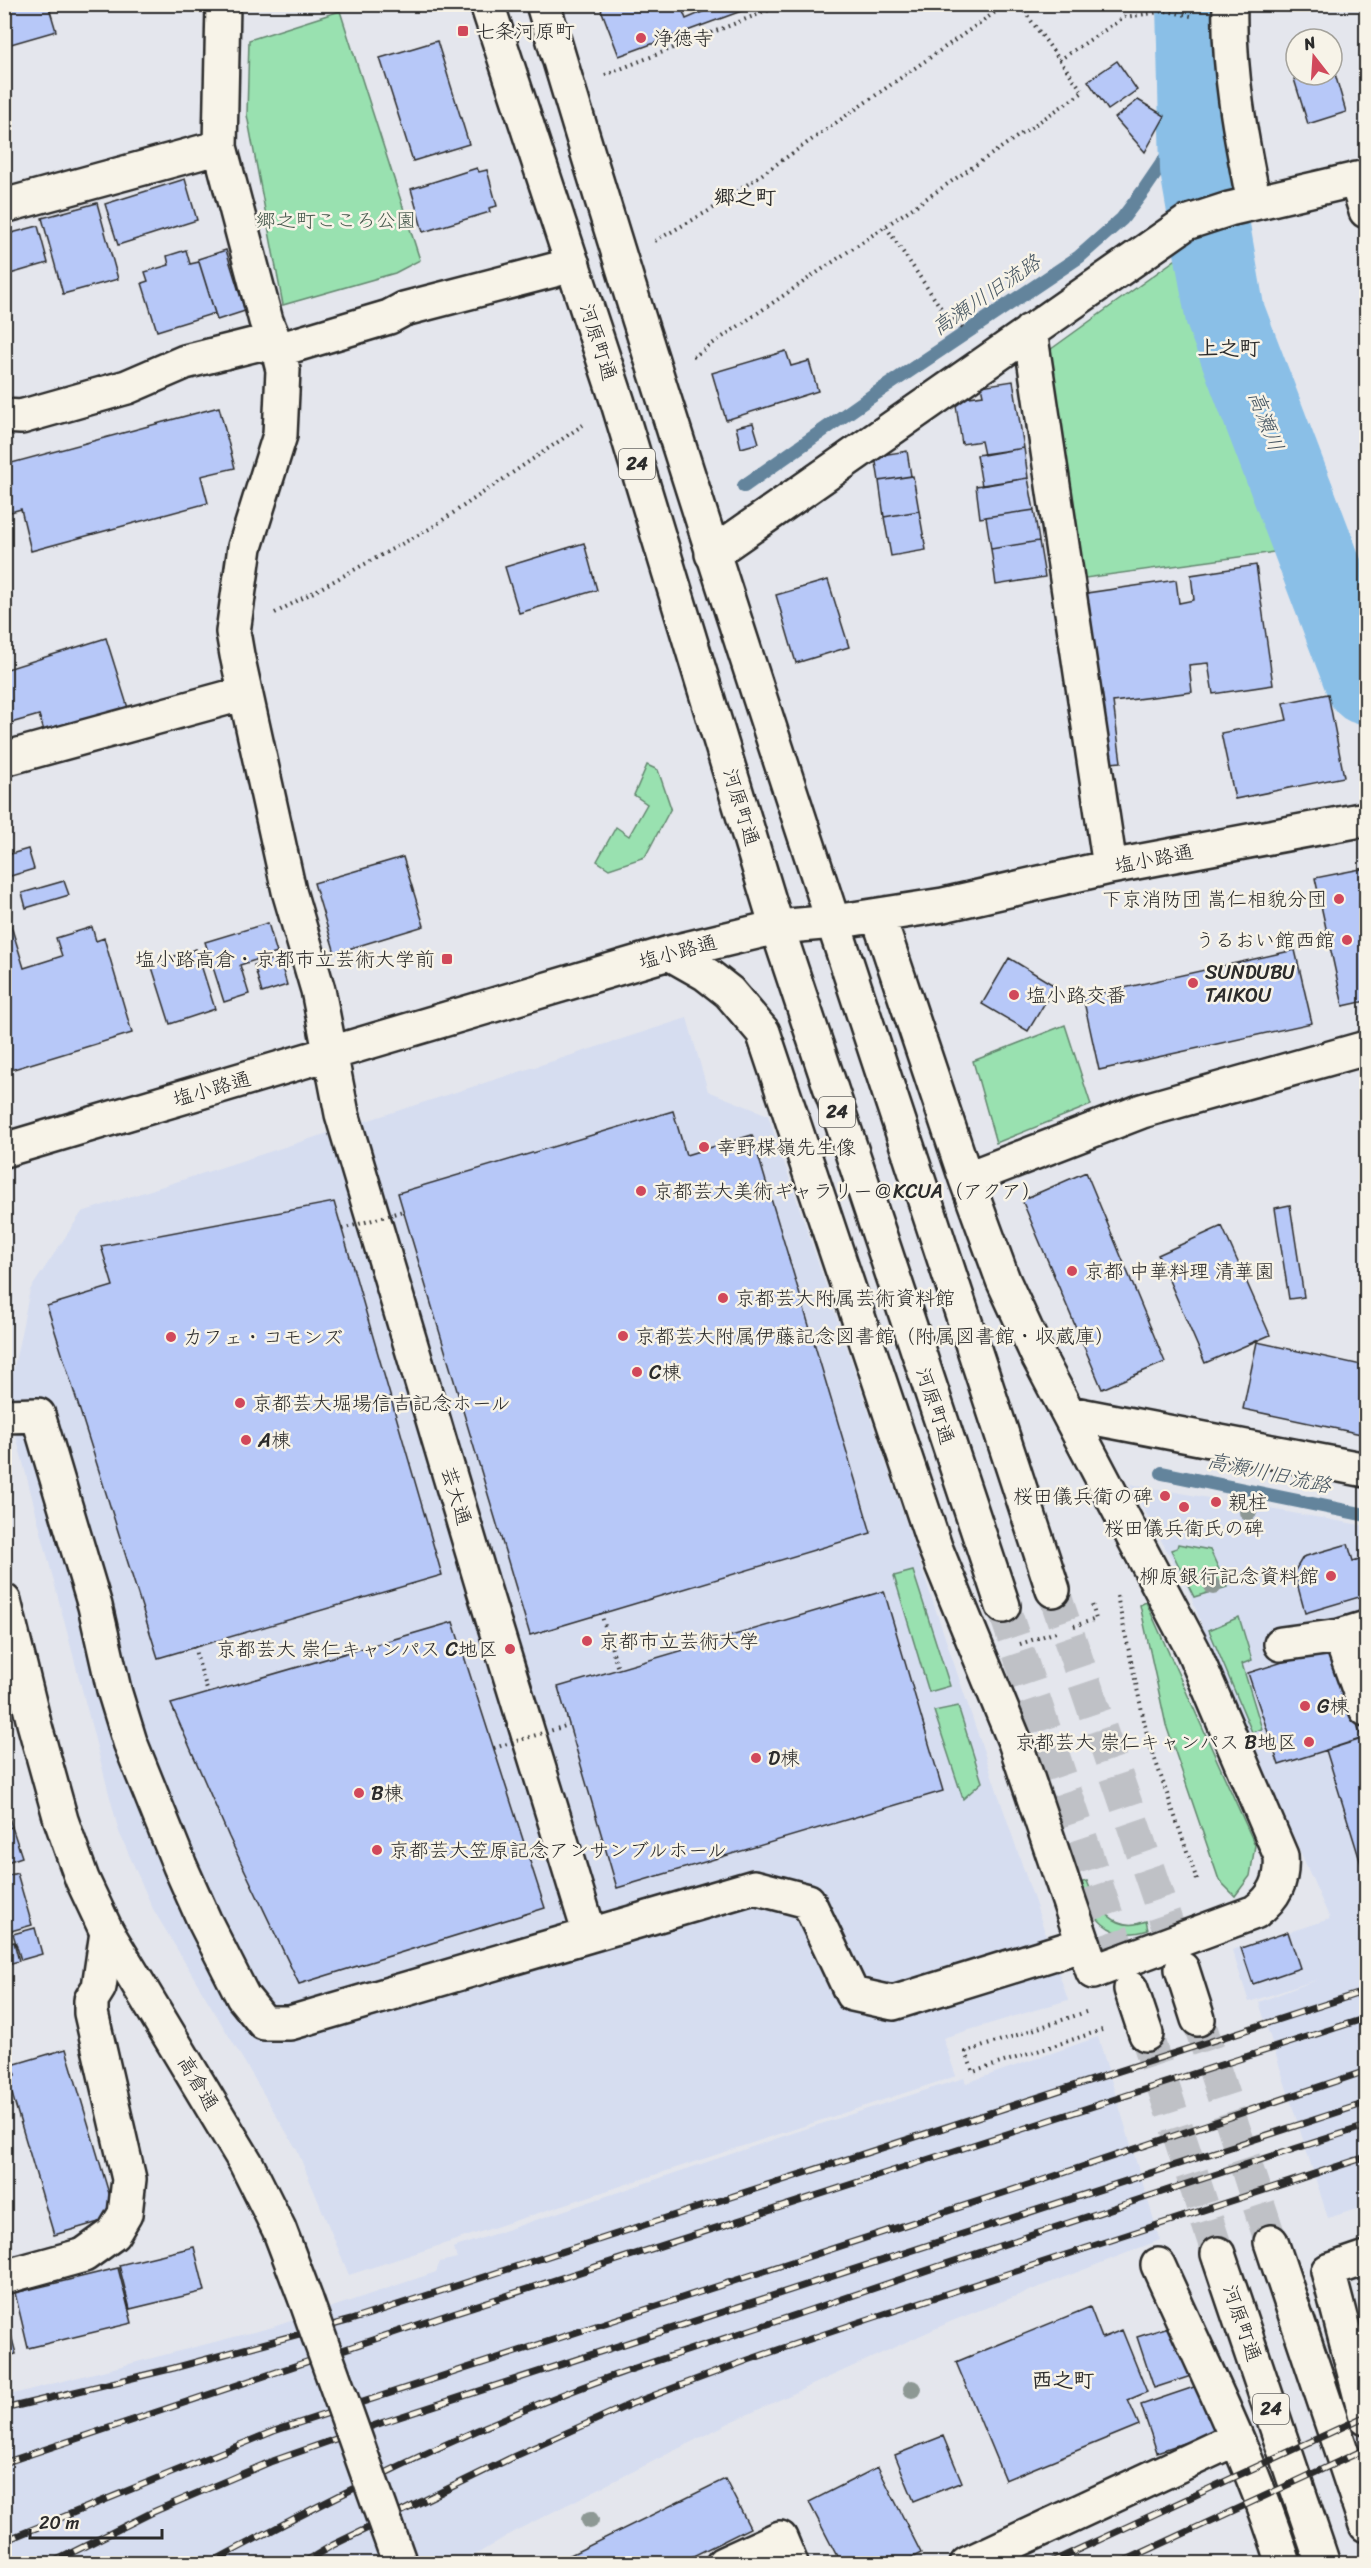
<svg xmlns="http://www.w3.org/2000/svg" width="1371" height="2568" viewBox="0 0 1371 2568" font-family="Sriracha,'Klee One',sans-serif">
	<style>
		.built { fill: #d6ddf0 }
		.green { fill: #99e1b0; stroke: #62866e; stroke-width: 1.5 }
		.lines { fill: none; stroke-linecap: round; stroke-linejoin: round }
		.stream { stroke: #64849c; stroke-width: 14 }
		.river { stroke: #8abfe7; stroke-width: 80 }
		.building { fill: #b7c8f8; stroke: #2b2b2b; stroke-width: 1.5 }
		.highway-tunnel { stroke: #bfc1c6; stroke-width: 33; stroke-dasharray: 33 16; stroke-linecap: butt }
		.minor-casing { stroke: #2b2b2b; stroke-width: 38 }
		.major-casing { stroke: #2b2b2b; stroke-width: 38 }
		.highway-casing { stroke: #2b2b2b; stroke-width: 38 }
		.path { stroke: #2b2b2b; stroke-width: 4; stroke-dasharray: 1.5 4.5; stroke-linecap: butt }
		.minor { stroke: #f7f3e8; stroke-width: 33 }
		.major { stroke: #f7f3e8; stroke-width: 33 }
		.highway { stroke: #f7f3e8; stroke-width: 33 }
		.rail-casing { stroke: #2b2b2b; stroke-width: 7 }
		.rail { stroke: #f7f3e8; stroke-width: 4.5; stroke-dasharray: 14; stroke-linecap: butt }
		.major-bridge-casing { stroke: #2b2b2b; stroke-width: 38; stroke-linecap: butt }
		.path-bridge { stroke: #2b2b2b; stroke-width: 4; stroke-dasharray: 1.5 4.5; stroke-linecap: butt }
		.major-bridge { stroke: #f7f3e8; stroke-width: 33 }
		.tree { fill: #8d9894 }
		.poi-dot { fill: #d1495b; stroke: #f7f3e8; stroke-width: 2 }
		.labels { text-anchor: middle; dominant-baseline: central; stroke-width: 5; stroke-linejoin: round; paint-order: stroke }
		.shield { fill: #f7f3e8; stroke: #686764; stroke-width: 1.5 }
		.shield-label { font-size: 18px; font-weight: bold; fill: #2b2b2b }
		.poi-label { font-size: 20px; fill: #2b2b2b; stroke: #f7f3e8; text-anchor: start }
		.park-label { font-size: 20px; fill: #46584c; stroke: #f7f3e8 }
		.street-label { font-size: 20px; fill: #2b2b2b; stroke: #f7f3e8 }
		.neighbourhood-label { font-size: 21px; font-weight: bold; fill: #2b2b2b; stroke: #f7f3e8 }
		.water-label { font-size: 21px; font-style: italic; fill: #485763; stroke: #f7f3e8 }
	</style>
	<rect width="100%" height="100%" fill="#e4e6ed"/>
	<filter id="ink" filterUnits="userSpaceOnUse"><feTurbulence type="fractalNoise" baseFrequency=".0167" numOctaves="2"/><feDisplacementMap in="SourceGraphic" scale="12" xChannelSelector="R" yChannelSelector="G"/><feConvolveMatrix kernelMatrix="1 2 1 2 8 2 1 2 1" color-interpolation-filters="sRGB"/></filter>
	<g filter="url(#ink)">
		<path class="built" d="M687 1018 708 1091 768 1115 1068 2000 943 2038 956 2076 349 2275 297 2150 153 1909 119 1832 7 1401 30 1290 82 1212Z
			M1130 1484 1366 1526V2206L1328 2218 1259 2002 1319 1979 1249 2002 1232 1950 1330 1919 1213 1654 1188 1589Z
			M1098 2037 1160 2240 952 2321 729 2423 513 2532 462 2563 5 2564V2396L273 2327 436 2272 440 2262 457 2258 453 2248 796 2132 964 2078 966 2083Z"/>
		<path class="green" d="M340 11 420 260 395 273 283 305 247 115 249 40Z
			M1193 247 1205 329 1282 551 1078 579 1047 352Z
			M647 765 658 770 671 808 645 857 609 869 597 861 616 827 629 836 647 804 634 795Z
			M1065 1025 1091 1105 996 1143 973 1061Z
			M1178 1544 1210 1550 1227 1587 1194 1597 1171 1550 1177 1548Z
			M913 1571 950 1686 929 1692 894 1576Z
			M1146 1602 1255 1845 1250 1876 1235 1896 1219 1880 1166 1725 1140 1605Z
			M1239 1617 1252 1660 1242 1664 1262 1729 1252 1732 1209 1630Z
			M958 1706 982 1782 963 1799 934 1711Z
			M1087 1881C1096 1907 1115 1934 1146 1921L1148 1930C1107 1943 1091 1916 1079 1883Z"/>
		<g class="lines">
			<path class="stream" d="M744 486 872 396 1079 257 1122 219 1144 190 1176 143 1197 87
				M1162 1473 1366 1515"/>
			<path class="river" d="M1196 4 1200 169 1225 314 1366 685"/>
		</g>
		<path class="building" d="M4 4H48L56 31 4 46Z
			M599 4H680L686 19 721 4 755 6 619 56Z
			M437 41 469 144 413 161 380 58Z
			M1117 61 1137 90 1108 110 1088 81Z
			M1333 67 1346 112 1308 124 1294 79 1307 75H1332Z
			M1138 100 1165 116 1145 152 1115 118Z
			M477 168 479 172 487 170 497 206 489 208 490 212 423 232 411 189Z
			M185 179 197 220 118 245 105 204Z
			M97 203 118 279 63 294 42 218Z
			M38 226 48 263 10 274 4 256V235Z
			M186 250 190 264 199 262 215 313 157 331 142 283 148 281 145 272 169 265 167 256Z
			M226 250 245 311 217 320 198 259Z
			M786 351 791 366 809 361 818 391 726 420 712 373Z
			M1013 381 1024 448 984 455 981 441 962 444 955 399 983 395 981 386Z
			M219 407 235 468 201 476 208 503 31 551 21 509 4 514V465Z
			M753 423 759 443 741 448 736 427Z
			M1024 448 1028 478 982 486 977 455Z
			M907 451 911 476 879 481 875 456Z
			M913 476 919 511 884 517 879 481Z
			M1028 478 1034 510 980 518 976 486Z
			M1034 510 1039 541 991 549 986 517Z
			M919 511 926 550 891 556 884 517Z
			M1039 541 1045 577 996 585 991 549Z
			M584 543 597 590 519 613 505 567Z
			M1256 565 1273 685 1213 694 1208 663 1189 665 1192 692 1113 702 1121 762 1110 763 1087 593 1176 580 1179 603 1194 600 1191 575Z
			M828 580 849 647 796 663 776 595Z
			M106 638 128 708 45 734 39 715 4 725V670Z
			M1328 694 1344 777 1235 799 1221 733 1287 720 1283 703Z
			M28 849 34 869 4 878V856Z
			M403 857 424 926 335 953 314 883Z
			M1366 868V1001L1343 1006 1315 878Z
			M64 881 69 895 26 908 22 893Z
			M4 903 24 968 62 956 56 938 92 927 96 941 104 938 132 1033 4 1072Z
			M268 923 277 953 240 965 249 994 224 1002 205 942Z
			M196 949 215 1009 170 1024 151 964Z
			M1295 950 1312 1023 1099 1070 1083 997Z
			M279 957 287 985 262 993 254 965Z
			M1009 958 1055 986 1028 1031 982 1004Z
			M673 1111 686 1155 752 1135 871 1533 530 1635 398 1193Z
			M1086 1172 1165 1362 1102 1389 1022 1200Z
			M334 1202 442 1575 158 1658 47 1306 113 1286 101 1246Z
			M1290 1205 1304 1297 1289 1299 1275 1208Z
			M1222 1226 1270 1335 1205 1363 1158 1255Z
			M1257 1342 1366 1366V1435L1243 1409Z
			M1348 1544 1353 1561 1366 1557V1595L1305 1613 1294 1572 1303 1557Z
			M884 1591 943 1791 617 1888 558 1687Z
			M453 1622 545 1908 299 1984 229 1837 171 1704Z
			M1331 1647 1362 1739 1279 1765 1248 1673Z
			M1366 1737V1880L1326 1750Z
			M4 1801 12 1827 4 1829Z
			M12 1827 22 1857 4 1863V1829Z
			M17 1873 32 1925 4 1933V1877Z
			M35 1928 42 1954 21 1960 13 1934Z
			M1288 1932 1300 1968 1253 1984 1241 1948Z
			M14 1942 19 1961 4 1965V1945Z
			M66 2049 116 2217 54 2235 7 2077 15 2075 12 2065Z
			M194 2247 205 2291 130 2309 119 2265Z
			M118 2268 132 2323 28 2348 15 2293Z
			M1090 2307 1102 2338 1122 2330 1147 2392 1128 2400 1139 2425 1005 2480 956 2362Z
			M4 2308 16 2354 4 2357Z
			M1175 2325 1191 2376 1154 2388 1137 2337Z
			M1200 2385 1216 2432 1157 2452 1141 2405Z
			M943 2436 962 2482 914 2501 895 2455Z
			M878 2467 921 2553 900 2564H841L809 2502Z
			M725 2479 750 2528 677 2564H552Z"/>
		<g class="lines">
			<path class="highway-tunnel" d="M1053 1590 1182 1968
				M1003 1606 1131 1987
				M1198 2019 1271 2242
				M1146 2034 1218 2254"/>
			<g class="minor-casing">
				<path id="minor" d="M223 4 220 147 266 321 278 350 283 370 280 435 245 547 233 632 237 655 289 891 318 990 342 1114 483 1587 590 1935
					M1230 4C1228 71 1241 138 1254 203
					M1356 179 1366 211
					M4 206 220 147
					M1030 331 1110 867
					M4 416 21 417 127 387 185 362 261 343 278 350 389 317 404 309 573 265
					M712 554 1186 223 1229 209 1366 177
					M4 759 245 693
					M669 953 706 974 729 992 763 1032 935 1547 1015 1742 1093 1972 1255 1912C1275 1897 1283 1881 1281 1856L1193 1650 1039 1358 1003 1280 966 1179 878 916
					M4 1150 669 953 777 927 834 922 943 905 1110 867 1366 819
					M966 1179 1142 1111 1366 1048
					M1069 1413 1366 1470
					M4 1416 38 1415 95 1606 114 1690 130 1742 180 1866 204 1920 243 1997 264 2023H290L754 1887 808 1901 852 1994 893 2003 1084 1944
					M1340 1636 1366 1709
					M1281 1644 1340 1636 1366 1628
					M1366 2258 1328 2271 1366 2417
					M1158 2265C1202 2363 1252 2461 1284 2564
					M4 2277 84 2255 113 2234 125 2214 129 2179 91 2013V2000L99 1987 107 1932
					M723 2564 780 2538 791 2564
					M967 2564 1235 2439"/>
			</g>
			<g class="major-casing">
				<path id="major" d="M4 1601 34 1723 61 1820 82 1879 107 1932 246 2163 279 2229 306 2300"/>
			</g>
			<g class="highway-casing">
				<path id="highway" d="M487 4 618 403 777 927 1003 1606
					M543 4C701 537 881 1062 1053 1590
					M1182 1969 1198 2019
					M1131 1989 1146 2034
					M1271 2242 1366 2525
					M1218 2254 1323 2564"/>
			</g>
			<path class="path" d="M1059 60 1125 17 1167 11 1191 16
				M605 75 784 4
				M886 227 945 314 965 330
				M655 241 712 209 1007 4
				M693 357 1083 92 1019 4
				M275 613 431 528 583 425
				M1117 1596 1148 1739 1198 1883
				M601 1613 618 1669
				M1074 1626 1096 1619 1091 1601
				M1020 1644 1059 1631
				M194 1647 208 1693
				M1086 2012 966 2052 973 2072 1102 2030"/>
			<use href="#minor" class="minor"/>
			<use href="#major" class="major"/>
			<use href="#highway" class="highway"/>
			<g class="rail-casing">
				<path id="rail" d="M4 2409 174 2368 351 2320 1366 1991
					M4 2463 453 2313 1366 2018
					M4 2541 274 2431 1037 2182 1366 2071
					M49 2564 153 2512 270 2462 384 2422 1366 2103
					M208 2564C311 2509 414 2456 522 2411 616 2371 714 2343 810 2310 995 2247 1180 2185 1366 2126
					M301 2564 333 2545 515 2456 631 2404 748 2360 872 2318 1366 2157
					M1047 2564 1366 2416
					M1118 2564 1366 2449"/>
			</g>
			<use href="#rail" class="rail"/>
			<g class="major-bridge-casing">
				<path id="major-bridge" d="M306 2300 400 2564"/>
			</g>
			<path class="path-bridge" d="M342 1229 403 1211
				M494 1748 569 1725"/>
			<use href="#major-bridge" class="major-bridge"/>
		</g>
		<g class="tree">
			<circle cx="1248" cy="1512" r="9"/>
			<circle cx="1213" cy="1586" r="9"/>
			<circle cx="912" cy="2389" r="9"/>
			<circle cx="590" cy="2520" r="9"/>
		</g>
	</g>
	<g class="poi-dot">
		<rect x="457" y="25" width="12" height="12" rx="3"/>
		<circle cx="641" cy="38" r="6"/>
		<circle cx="1339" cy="899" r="6"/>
		<circle cx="1347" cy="940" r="6"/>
		<rect x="441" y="953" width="12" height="12" rx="3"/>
		<circle cx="1193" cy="983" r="6"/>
		<circle cx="1014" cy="995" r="6"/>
		<circle cx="704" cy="1147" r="6"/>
		<circle cx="641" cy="1191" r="6"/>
		<circle cx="1072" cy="1271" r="6"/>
		<circle cx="723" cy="1298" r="6"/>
		<circle cx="623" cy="1336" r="6"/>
		<circle cx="171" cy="1337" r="6"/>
		<circle cx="637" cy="1372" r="6"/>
		<circle cx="240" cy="1403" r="6"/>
		<circle cx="246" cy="1440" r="6"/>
		<circle cx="1165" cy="1496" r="6"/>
		<circle cx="1216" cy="1502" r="6"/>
		<circle cx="1184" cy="1507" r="6"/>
		<circle cx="1331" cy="1576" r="6"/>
		<circle cx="587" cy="1641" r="6"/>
		<circle cx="510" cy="1649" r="6"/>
		<circle cx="1305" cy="1706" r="6"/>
		<circle cx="1309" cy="1742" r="6"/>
		<circle cx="756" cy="1758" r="6"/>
		<circle cx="359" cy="1793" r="6"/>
		<circle cx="377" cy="1850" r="6"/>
	</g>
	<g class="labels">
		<g class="shield">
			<rect x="619" y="449" width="36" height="30" rx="4.5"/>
			<rect x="819" y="1097" width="36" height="30" rx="4.5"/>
			<rect x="1253" y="2394" width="36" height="30" rx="4.5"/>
		</g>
		<g class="shield-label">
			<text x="637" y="464">24</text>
			<text x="837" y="1112">24</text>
			<text x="1271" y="2409">24</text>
		</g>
		<g class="poi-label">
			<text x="475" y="31">七条河原町</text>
			<text x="653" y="38">浄徳寺</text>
			<text x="1327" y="899" text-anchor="end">下京消防団 嵩仁相貌分団</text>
			<text x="1335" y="940" text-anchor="end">うるおい館西館</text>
			<text x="435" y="959" text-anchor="end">塩小路高倉・京都市立芸術大学前</text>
			<text x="1205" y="972">SUNDUBU<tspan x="1205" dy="23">TAIKOU</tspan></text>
			<text x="1026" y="995">塩小路交番</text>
			<text x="716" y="1147">幸野楳嶺先生像</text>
			<text x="653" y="1191">京都芸大美術ギャラリー＠KCUA（アクア）</text>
			<text x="1084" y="1271">京都 中華料理 清華園</text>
			<text x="735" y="1298">京都芸大附属芸術資料館</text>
			<text x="635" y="1336">京都芸大附属伊藤記念図書館（附属図書館・収蔵庫）</text>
			<text x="183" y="1337">カフェ・コモンズ</text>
			<text x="649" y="1372">C棟</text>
			<text x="252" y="1403">京都芸大堀場信吉記念ホール</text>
			<text x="258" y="1440">A棟</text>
			<text x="1153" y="1496" text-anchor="end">桜田儀兵衛の碑</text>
			<text x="1228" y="1502">親柱</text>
			<text x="1184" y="1528" text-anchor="middle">桜田儀兵衛氏の碑</text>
			<text x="1319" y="1576" text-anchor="end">柳原銀行記念資料館</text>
			<text x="599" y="1641">京都市立芸術大学</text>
			<text x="498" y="1649" text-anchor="end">京都芸大 崇仁キャンパス C地区</text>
			<text x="1317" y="1706">G棟</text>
			<text x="1297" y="1742" text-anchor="end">京都芸大 崇仁キャンパス B地区</text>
			<text x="768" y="1758">D棟</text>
			<text x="371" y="1793">B棟</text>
			<text x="389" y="1850">京都芸大笠原記念アンサンブルホール</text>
		</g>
		<g class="park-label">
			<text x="336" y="220">郷之町こころ公園</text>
		</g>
		<g class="street-label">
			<text transform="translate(598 342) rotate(72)">河原町通</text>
			<text transform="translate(741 807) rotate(73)">河原町通</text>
			<text transform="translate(1154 859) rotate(-11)">塩小路通</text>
			<text transform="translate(678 952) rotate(-15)">塩小路通</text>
			<text transform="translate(212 1089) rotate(-16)">塩小路通</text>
			<text transform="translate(935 1406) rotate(71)">河原町通</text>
			<text transform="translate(456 1496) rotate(73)">芸大通</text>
			<text transform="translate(198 2083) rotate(59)">高倉通</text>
			<text transform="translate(1242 2323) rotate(71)">河原町通</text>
		</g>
		<g class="neighbourhood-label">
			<text x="745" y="197">郷之町</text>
			<text x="1229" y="348">上之町</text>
			<text x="1063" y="2380">西之町</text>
		</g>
		<g class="water-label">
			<text transform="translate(986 295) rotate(-34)">高瀬川旧流路</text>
			<text transform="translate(1266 421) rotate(69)">高瀬川</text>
			<text transform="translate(1269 1473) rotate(12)">高瀬川旧流路</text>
		</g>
	</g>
	<rect width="1371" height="2568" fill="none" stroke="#f7f3e8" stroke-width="24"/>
	<rect x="12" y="12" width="1347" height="2544" fill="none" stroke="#2b2b2b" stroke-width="2" filter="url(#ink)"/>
	<g transform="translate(1314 57) rotate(343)"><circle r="28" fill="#f7f3e8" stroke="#a5a39c" stroke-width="1.5"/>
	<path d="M0-4.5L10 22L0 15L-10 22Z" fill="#d1495b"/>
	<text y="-9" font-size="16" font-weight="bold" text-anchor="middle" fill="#2b2b2b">N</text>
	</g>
	<path d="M30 2529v9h132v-9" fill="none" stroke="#2b2b2b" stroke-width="3"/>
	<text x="39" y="2529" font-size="18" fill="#2b2b2b" stroke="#f7f3e8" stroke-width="4.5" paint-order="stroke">20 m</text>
</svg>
